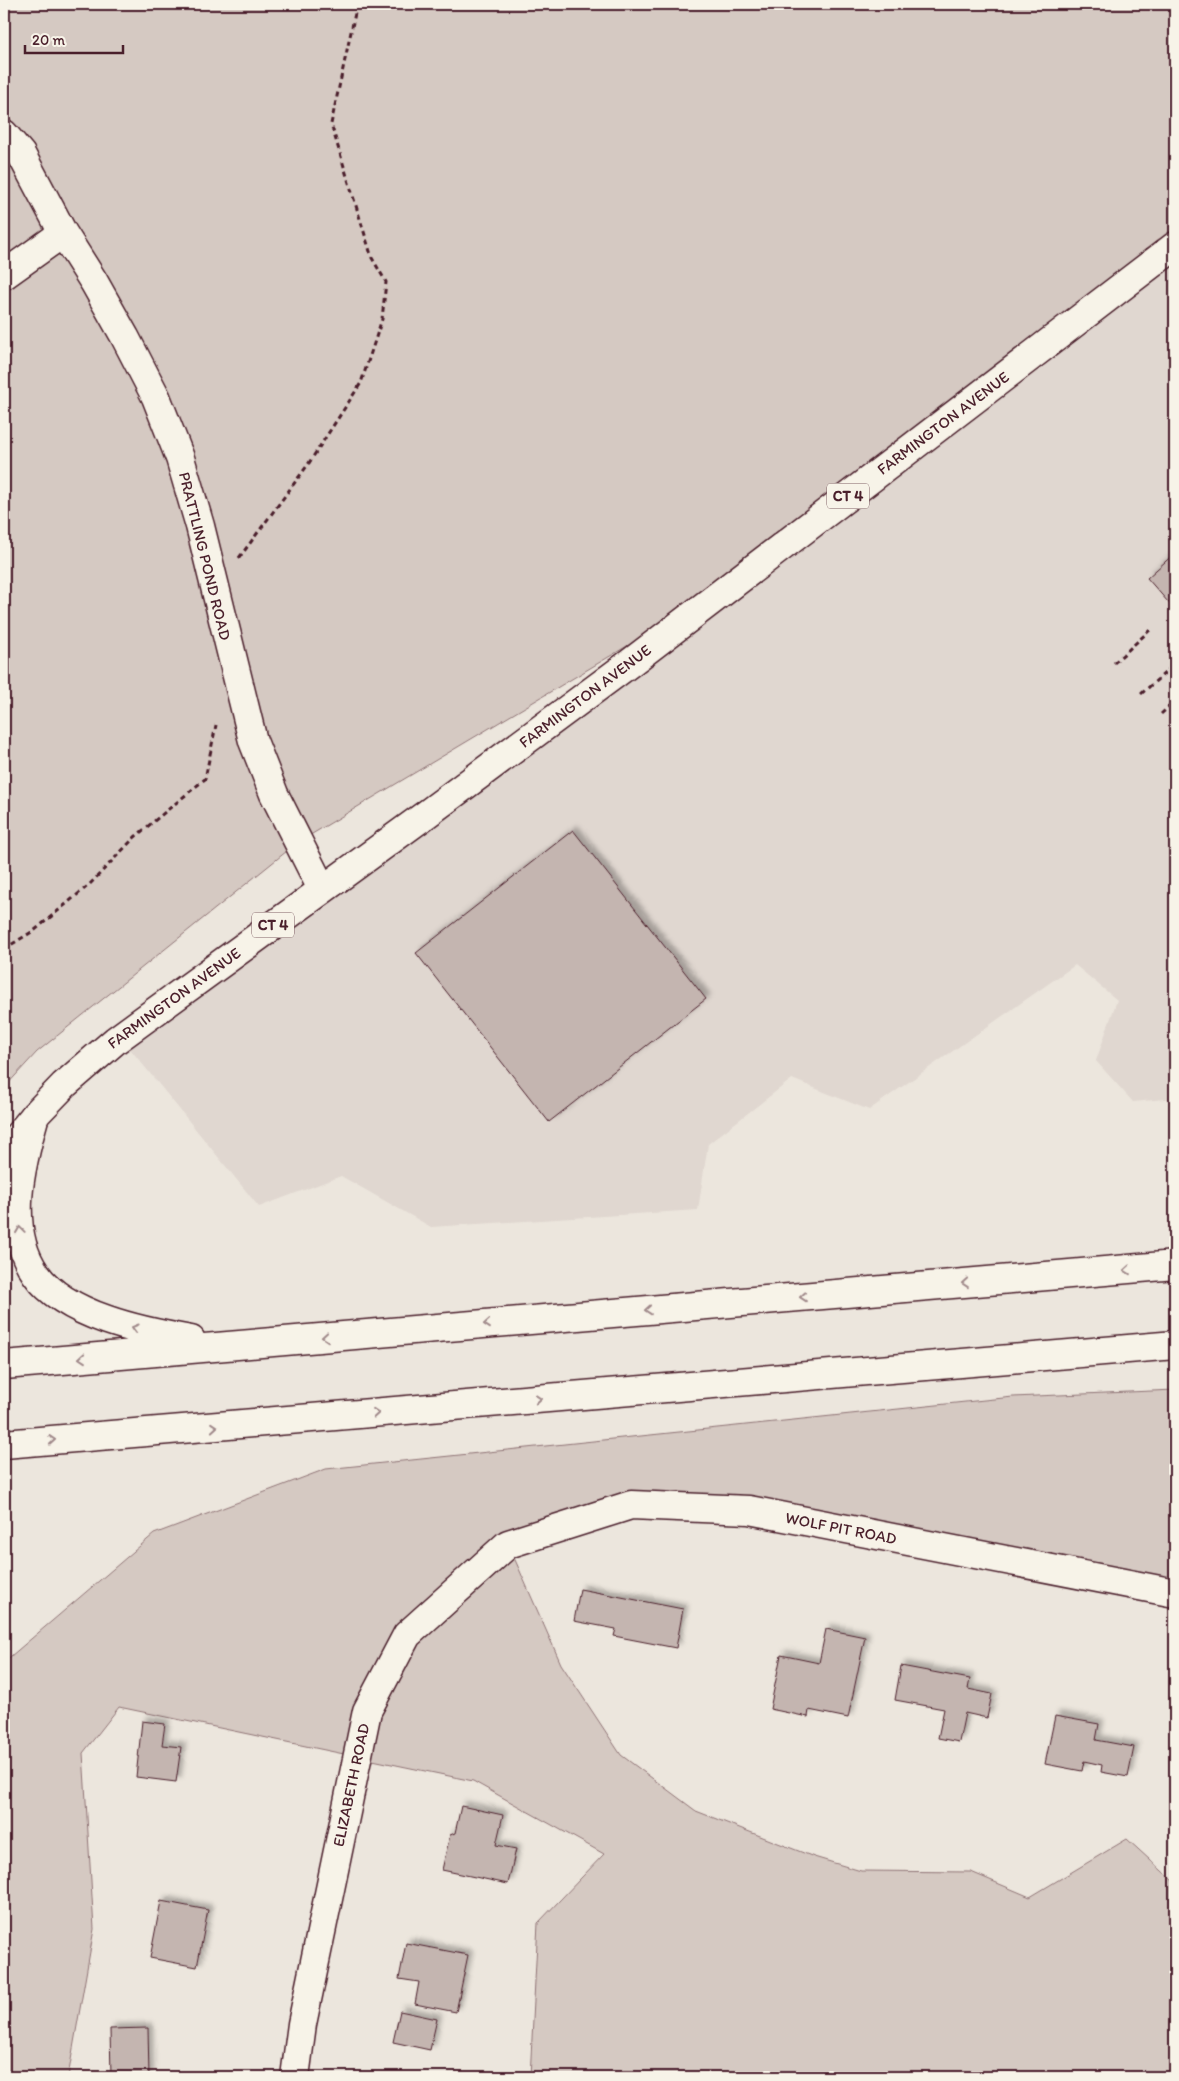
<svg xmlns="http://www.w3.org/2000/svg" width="1179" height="2081" viewBox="0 0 1179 2081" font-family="Itim,sans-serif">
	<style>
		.built { fill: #e0d7d0 }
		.green { fill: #d5c9c2; stroke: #907476 }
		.building { fill: #c4b5b0; stroke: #4a1f2b; filter: url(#shadow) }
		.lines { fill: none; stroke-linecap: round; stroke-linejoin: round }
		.minor-casing { stroke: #4a1f2b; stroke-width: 31 }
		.major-casing { stroke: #4a1f2b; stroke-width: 31 }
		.highway-casing { stroke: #4a1f2b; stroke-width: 31 }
		.path { stroke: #4a1f2b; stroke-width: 3; stroke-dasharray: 5 4; stroke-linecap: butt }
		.minor { stroke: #f7f3e8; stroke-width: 28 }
		.major { stroke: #f7f3e8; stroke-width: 28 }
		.highway { stroke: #f7f3e8; stroke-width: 28 }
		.oneway { stroke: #a0898a }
		.labels { text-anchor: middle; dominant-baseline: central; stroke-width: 5; stroke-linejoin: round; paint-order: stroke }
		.shield { fill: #f7f3e8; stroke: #7e5f64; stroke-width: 1 }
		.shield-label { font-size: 15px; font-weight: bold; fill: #4a1f2b }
		.street-label { font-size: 16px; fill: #4a1f2b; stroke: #f7f3e8 }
	</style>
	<defs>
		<filter id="shadow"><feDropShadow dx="4.5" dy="-4.5" stdDeviation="2.5" flood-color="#0004"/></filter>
	</defs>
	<rect width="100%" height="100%" fill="#ece6dd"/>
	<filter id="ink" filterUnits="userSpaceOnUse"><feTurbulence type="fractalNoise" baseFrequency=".02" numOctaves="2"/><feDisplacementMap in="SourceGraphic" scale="10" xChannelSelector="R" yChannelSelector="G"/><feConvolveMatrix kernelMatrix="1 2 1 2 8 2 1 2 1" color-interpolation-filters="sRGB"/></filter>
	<g filter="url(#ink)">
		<path class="built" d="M1175 247V1098L1133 1102 1096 1061 1117 1000 1075 965 869 1110 792 1079 708 1144 698 1210 431 1227 341 1176 259 1207 122 1039Z"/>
		<path class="green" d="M4 4H1175V247L746 575 297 843 37 1052 4 1088Z
			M1175 1390V1593L749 1510 631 1505 508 1544 561 1664 621 1755 696 1811 814 1857 861 1871 971 1872 1030 1897 1127 1839 1173 1881 1175 1888V2077H530L538 1923 604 1854 473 1781 119 1707 83 1753 94 1929 68 2077H4V1662L154 1534 326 1469 1013 1397Z"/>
		<path class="building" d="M1175 553V610L1147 578Z
			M573 830 706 999 549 1122 416 953Z
			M580 1589 683 1609 676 1648 614 1636 616 1629 574 1621Z
			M826 1629 865 1637 848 1718 809 1710 808 1717 770 1709 781 1655 819 1663Z
			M901 1666 970 1679 968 1689 992 1694 987 1718 965 1713 959 1742 938 1738 944 1709 895 1700Z
			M1055 1716 1099 1724 1096 1740 1134 1747 1128 1777 1101 1772 1102 1765 1084 1761 1082 1771 1045 1764Z
			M142 1721 165 1724 162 1745 181 1747 176 1782 136 1777Z
			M461 1806 503 1815 496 1845 516 1849 508 1884 442 1870 450 1835 455 1833Z
			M161 1901 208 1910 197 1967 150 1958Z
			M406 1943 468 1955 456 2012 415 2004 419 1982 399 1979Z
			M400 2011 437 2019 430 2050 393 2042Z
			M148 2028 149 2077H111L110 2029Z"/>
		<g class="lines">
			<g class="minor-casing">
				<path id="minor" d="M4 134 21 154 63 233 94 282 125 337 156 397 180 458 200 526 253 741 274 794 322 889
					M4 275 63 233
					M295 2077 302 2024 367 1711 407 1635 508 1544 631 1505 749 1510 1175 1593"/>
			</g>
			<g class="major-casing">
				<path id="major" d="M4 1153 35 1115 64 1085 116 1040 428 813 630 663 1175 246"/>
			</g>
			<g class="highway-casing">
				<path id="highway" d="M35 1115C21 1164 4 1229 36 1274 65 1316 144 1332 191 1340
					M4 1365 1175 1265
					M4 1444 1175 1345"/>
			</g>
			<path class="path" d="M239 558 307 466 361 383 382 319 386 282 372 258 331 124 357 4
				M1114 663 1150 630
				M1141 694 1175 664
				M1161 714 1175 701
				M4 949 35 930 89 885 135 837 205 779 216 725"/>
			<use href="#minor" class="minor"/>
			<use href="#major" class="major"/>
			<use href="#highway" class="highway"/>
		</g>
		<defs><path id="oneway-chevron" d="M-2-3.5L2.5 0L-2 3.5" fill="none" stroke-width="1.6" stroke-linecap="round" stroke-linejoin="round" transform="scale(1.25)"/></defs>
		<g class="oneway">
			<use href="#oneway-chevron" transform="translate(20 1230) rotate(-98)"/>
			<use href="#oneway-chevron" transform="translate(1127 1270) rotate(175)"/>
			<use href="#oneway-chevron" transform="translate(965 1283) rotate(175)"/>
			<use href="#oneway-chevron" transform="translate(803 1297) rotate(175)"/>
			<use href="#oneway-chevron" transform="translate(648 1310) rotate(175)"/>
			<use href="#oneway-chevron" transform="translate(487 1324) rotate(175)"/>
			<use href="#oneway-chevron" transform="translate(135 1328) rotate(-164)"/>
			<use href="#oneway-chevron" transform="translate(325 1337) rotate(175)"/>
			<use href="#oneway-chevron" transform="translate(82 1358) rotate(175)"/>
			<use href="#oneway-chevron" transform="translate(538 1399) rotate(-5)"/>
			<use href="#oneway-chevron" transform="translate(376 1413) rotate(-5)"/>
			<use href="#oneway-chevron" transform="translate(214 1427) rotate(-5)"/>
			<use href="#oneway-chevron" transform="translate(52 1440) rotate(-5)"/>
		</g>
	</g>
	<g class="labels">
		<g class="shield">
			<rect x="827" y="483.5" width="42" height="25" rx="4"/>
			<rect x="252" y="912.5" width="42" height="25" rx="4"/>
		</g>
		<g class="shield-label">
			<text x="848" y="496">CT 4</text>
			<text x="273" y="925">CT 4</text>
		</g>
		<g class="street-label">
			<text transform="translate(943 423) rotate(-37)">FARMINGTON AVENUE</text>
			<text transform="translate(205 556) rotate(76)">PRATTLING POND ROAD</text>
			<text transform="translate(585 696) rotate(-37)">FARMINGTON AVENUE</text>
			<text transform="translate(174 998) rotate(-36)">FARMINGTON AVENUE</text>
			<text transform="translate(841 1528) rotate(11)">WOLF PIT ROAD</text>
			<text transform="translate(351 1785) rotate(-78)">ELIZABETH ROAD</text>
		</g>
	</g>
	<rect width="1179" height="2081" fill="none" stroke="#f7f3e8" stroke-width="20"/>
	<rect x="10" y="10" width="1159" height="2061" fill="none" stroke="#4a1f2b" stroke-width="2" filter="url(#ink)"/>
	<path d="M25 45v8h98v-8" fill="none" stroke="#4a1f2b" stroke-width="2.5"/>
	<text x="32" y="45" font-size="15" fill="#4a1f2b" stroke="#f7f3e8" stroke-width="4" paint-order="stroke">20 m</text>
</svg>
